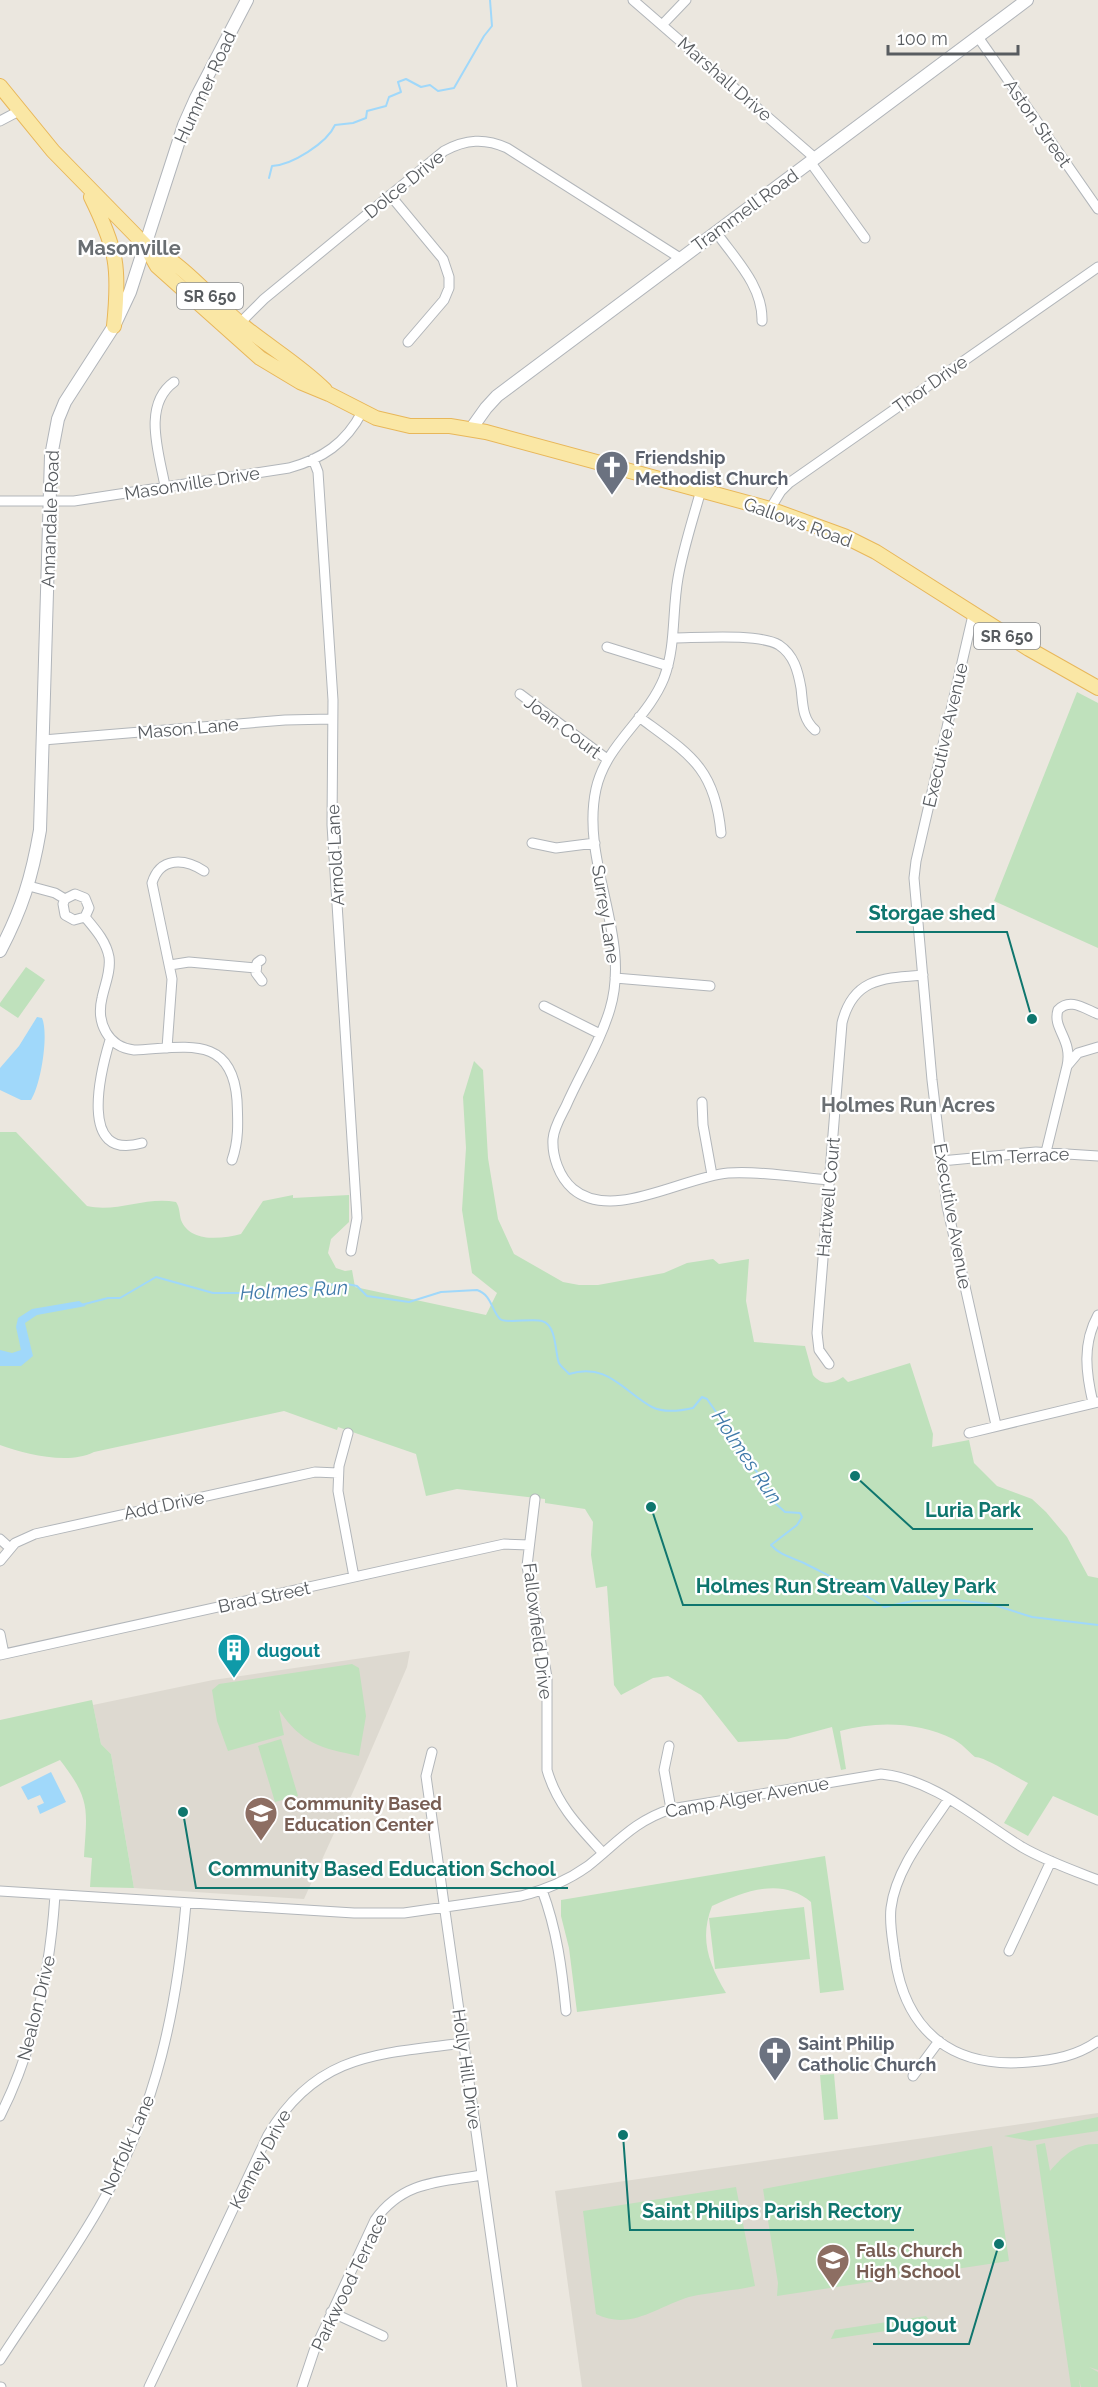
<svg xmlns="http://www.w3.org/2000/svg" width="1098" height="2387" viewBox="0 0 1098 2387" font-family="Raleway,sans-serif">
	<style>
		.education { fill: #ddd9d0 }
		.green { fill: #bfe1bc }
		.water { fill: #a0d8fa }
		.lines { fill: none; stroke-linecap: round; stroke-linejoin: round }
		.stream { stroke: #a0d8fa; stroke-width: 2 }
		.street-casing { stroke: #b2b6ba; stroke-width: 11 }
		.secondary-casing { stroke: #b1b5ba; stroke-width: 14 }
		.primary-casing { stroke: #e8b75a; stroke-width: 16 }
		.street { stroke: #fff; stroke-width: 9 }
		.secondary { stroke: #fff; stroke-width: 12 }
		.primary { stroke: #fae7a5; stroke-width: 14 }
		.labels { text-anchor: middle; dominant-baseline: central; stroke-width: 4.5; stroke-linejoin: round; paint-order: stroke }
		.shield { fill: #fff; stroke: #8a8d90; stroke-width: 1.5 }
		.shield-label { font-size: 16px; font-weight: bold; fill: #585c60 }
		.street-label { font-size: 18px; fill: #585c60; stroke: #fff }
		.worship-label { font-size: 18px; font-weight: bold; fill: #5b616d; stroke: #fff; text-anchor: start }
		.culture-label { font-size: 18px; font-weight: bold; fill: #0d838f; stroke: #fff; text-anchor: start }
		.education-label { font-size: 18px; font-weight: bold; fill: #785e54; stroke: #fff; text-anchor: start }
		.neighbourhood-label { font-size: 20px; font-weight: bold; fill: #696e72; stroke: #fff }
		.water-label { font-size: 20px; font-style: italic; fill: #407aa9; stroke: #fff }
		.leader { fill: none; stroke: #0f766e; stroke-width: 2 }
		.callout-dot { fill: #0f766e; stroke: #fff; stroke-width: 2 }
		.callout-label { font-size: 20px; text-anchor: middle; font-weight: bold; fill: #0f766e; stroke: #fff; stroke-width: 4.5; stroke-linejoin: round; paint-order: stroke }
	</style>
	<rect width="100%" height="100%" fill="#ebe7df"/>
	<path class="education" d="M410 1651 407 1667 357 1783 304 1899 134 1888 111 1754 101 1744 93 1705 213 1680Z
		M1098 2113V2387H582L555 2191Z"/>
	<path class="green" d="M1077 692 1098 703V948L994 901Z
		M26 967 45 980 18 1018 0 1006V1003Z
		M474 1061 483 1070 488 1158 498 1219 514 1254 563 1282 579 1285H598L664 1273 687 1263 713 1259 719 1264 749 1259 746 1301 754 1342 805 1346 813 1375C822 1386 832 1384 843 1377L848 1382 910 1363 933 1434 932 1447 969 1440 974 1463 997 1486 1032 1499 1046 1512 1067 1537 1088 1576 1098 1578V1816L1053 1796 1028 1836 1004 1823 1028 1783C1015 1777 986 1757 975 1757 968 1751 961 1743 953 1739 919 1722 876 1721 840 1731L846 1769 841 1770 832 1727 787 1739 738 1742 701 1695 668 1676 653 1678 621 1695 614 1685 607 1586 596 1588 591 1555 593 1522 585 1509 545 1503V1499L457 1489 426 1496 416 1454 338 1427 337 1430 284 1411 94 1452C69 1465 24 1454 0 1445V1132H16L87 1206C117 1213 146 1196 176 1202 180 1208 179 1213 181 1220 190 1243 222 1239 241 1234L263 1201 293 1195V1198L349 1195V1222L331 1239 328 1253 336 1268 345 1271 352 1270 355 1287 486 1315 497 1293 472 1273 462 1210 466 1148 463 1097Z
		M352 1664 359 1668 366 1716 359 1756C321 1748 302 1744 279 1710L284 1735 228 1751 217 1721 212 1690 219 1684Z
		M92 1700 101 1744 111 1754 134 1888 90 1887 92 1858 84 1857C87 1809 91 1800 60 1760L0 1787V1720Z
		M281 1739 298 1796 275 1802 258 1746Z
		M825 1856 844 1990 820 1993 811 1902C781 1876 743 1892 712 1906 699 1939 709 1964 726 1993L577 2012 569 1948 561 1916V1900Z
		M804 1907 810 1959 715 1969 709 1918Z
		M834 2074 838 2119 824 2120 820 2075Z
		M1098 2117V2131L1030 2141 1004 2136Z
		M1045 2143 1050 2171C1063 2156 1076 2143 1098 2144V2370L1089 2367 1098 2372V2387H1081L1079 2379 1080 2387H1071L1036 2145Z
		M992 2146 1009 2261 777 2296 778 2283 763 2189Z
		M736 2187 755 2286C733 2291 710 2292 689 2297 656 2307 631 2331 596 2314L583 2211Z
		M926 2316 930 2321 928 2325 831 2339 835 2330Z"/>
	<path class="water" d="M37 1017 42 1018C49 1034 41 1084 31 1100H21L0 1090V1068L19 1046Z
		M79 1301 86 1306 37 1315 25 1323 33 1356 21 1366H0V1350L12 1353 21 1350 16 1327 18 1318 32 1309Z
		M51 1772 66 1802 40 1814 37 1806 44 1803 40 1795 28 1800 21 1787Z"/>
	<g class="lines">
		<path class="stream" d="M269 178 272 166C292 165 327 143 335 125L353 123 366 118 367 111 386 106 389 97 401 92 398 82 406 79 421 87 430 85 438 91 454 88 484 36 492 26 490 0
			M81 1305 108 1298H120L156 1277 213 1293H252L262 1290 280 1293 342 1283 357 1286 367 1296 409 1302 441 1292 477 1290C492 1295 491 1310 500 1319 505 1324 533 1318 542 1321 557 1325 555 1354 559 1363 561 1367 567 1371 569 1374 607 1362 623 1391 652 1407 664 1413 680 1411 693 1408L702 1397 707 1399 728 1429 731 1442 764 1480 775 1503 785 1512 800 1513 802 1517 797 1525 771 1545C781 1556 791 1557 804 1563 831 1577 859 1590 884 1607L913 1601 955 1600 991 1604 1032 1617 1098 1625"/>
		<g class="street-casing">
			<path id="street" d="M633 0 816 159
				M662 25 686 0
				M978 37 1098 209
				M0 121 19 111
				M811 163 865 238
				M390 195 443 259 449 277V288L444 300 408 342
				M716 232C735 259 763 286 762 321
				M240 323 264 299 444 151C466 139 485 138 507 148L680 258
				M313 459 318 472 333 700 332 825 357 1218 351 1251
				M165 486C159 453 142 405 174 382
				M701 490C693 519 683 549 678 578 672 612 676 646 664 678 647 720 606 744 596 789 580 863 632 936 610 1009 600 1043 580 1074 566 1106 561 1116 554 1127 553 1139 552 1156 559 1177 573 1189 612 1222 683 1177 728 1173 761 1171 796 1177 829 1180
				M0 501H74L289 468C322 459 346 443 362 412
				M770 509 781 491 789 483 1098 267
				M973 615 916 861 914 878 932 1080 947 1206 996 1425
				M673 638C697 638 759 633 779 645 794 655 798 671 801 688 803 704 802 719 815 730
				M607 647 668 666
				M520 694 607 759
				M639 717C689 754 715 767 721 833
				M43 740 285 720 332 719
				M532 843 556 848 595 843
				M29 886 55 893 65 899
				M65 899 75 894 85 898 89 908 85 917
				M65 899 63 904 65 915 74 920 85 917
				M85 917C95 929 106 941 109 957 111 971 105 984 102 998 96 1023 108 1047 134 1050 184 1048 232 1033 237 1100 238 1122 239 1140 232 1160
				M261 960 257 963 256 973 262 981
				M170 965 189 962 256 968
				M615 978 710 986
				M544 1006 600 1034
				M1098 1014C1085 1009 1070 997 1058 1010 1052 1029 1073 1039 1067 1066L1078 1053 1098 1047
				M110 1040C101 1070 77 1162 142 1143
				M167 1048 172 979 152 883C160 857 184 858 204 871
				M702 1102 703 1125 712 1175
				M1046 1152 1067 1066
				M941 1161 1036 1152 1098 1156
				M829 1364 819 1350 817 1333 842 1023C853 978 883 978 923 975
				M1093 1403C1086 1373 1082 1344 1098 1315
				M348 1433 339 1466 338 1491 354 1577
				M969 1433 1098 1402
				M535 1499 527 1566 547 1677V1770C557 1805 579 1827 603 1853
				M0 1539 10 1548
				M0 1561 15 1543 35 1534 315 1472 338 1473
				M0 1634 4 1654
				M0 1655 504 1544 529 1545
				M669 1746 664 1770 671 1809
				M432 1752 426 1776 512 2387
				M948 1800C927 1832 896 1868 891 1908 889 1925 893 1941 895 1958 906 2033 954 2069 1029 2062 1054 2060 1077 2056 1098 2041
				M542 1890C557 1930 562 1969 566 2011
				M0 1891 354 1913H404L521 1896C545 1890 567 1881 588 1866 617 1843 634 1821 671 1809L881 1774C934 1779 978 1820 1022 1847 1046 1861 1072 1870 1098 1880
				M1009 1951 1051 1861
				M913 2076 939 2041
				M0 2116C35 2047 50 1972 55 1895
				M331 2312 383 2336
				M0 2360C35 2306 73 2255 104 2199 157 2106 177 2008 186 1903
				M0 2387H1
				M149 2387 268 2135C317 2053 378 2054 464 2043
				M302 2387 314 2351 375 2220C403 2181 439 2182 482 2175"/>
		</g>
		<g class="secondary-casing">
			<path id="secondary" d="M471 429 486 408 497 396 1027 0
				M0 951C22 909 32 877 40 830L51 456 58 419 65 402 114 326 130 292 184 125 196 98 247 0"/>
		</g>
		<g class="primary-casing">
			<path id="primary" d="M0 86 53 151 145 245 157 266 260 358 300 382 329 394 376 418 410 426H450L486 432 770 509 844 536 876 552 1029 649 1098 688
				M91 197C117 250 120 267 114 326
				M145 245C182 262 210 298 241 324 269 347 300 365 325 390"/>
		</g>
		<use href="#street" class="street"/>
		<use href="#secondary" class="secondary"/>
		<use href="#primary" class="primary"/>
	</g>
	<defs>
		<g id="church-pin" transform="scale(1.725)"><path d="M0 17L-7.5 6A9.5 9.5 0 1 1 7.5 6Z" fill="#6b7280" stroke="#fff"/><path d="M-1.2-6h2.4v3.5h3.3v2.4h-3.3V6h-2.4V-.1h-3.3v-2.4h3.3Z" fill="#fff"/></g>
		<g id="building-pin" transform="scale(1.725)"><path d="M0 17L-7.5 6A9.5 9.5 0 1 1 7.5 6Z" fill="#0f9aa8" stroke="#fff"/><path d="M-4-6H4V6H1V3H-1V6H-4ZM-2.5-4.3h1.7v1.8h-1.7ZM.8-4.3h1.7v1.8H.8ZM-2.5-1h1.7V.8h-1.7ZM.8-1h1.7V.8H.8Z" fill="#fff"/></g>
		<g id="school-pin" transform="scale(1.725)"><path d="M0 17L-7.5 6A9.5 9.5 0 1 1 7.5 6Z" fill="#8d6e63" stroke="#fff"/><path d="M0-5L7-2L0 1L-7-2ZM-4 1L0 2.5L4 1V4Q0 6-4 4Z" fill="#fff"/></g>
	</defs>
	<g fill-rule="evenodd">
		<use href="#church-pin" x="612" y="467"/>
		<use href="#building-pin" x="234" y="1650"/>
		<use href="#school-pin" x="261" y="1813"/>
		<use href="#church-pin" x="775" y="2053"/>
		<use href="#school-pin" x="833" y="2260"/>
	</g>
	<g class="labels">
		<g class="shield">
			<rect x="177" y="283" width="66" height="26" rx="4.5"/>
			<rect x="974" y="623" width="66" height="26" rx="4.5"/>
		</g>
		<g class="shield-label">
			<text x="210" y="296">SR 650</text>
			<text x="1007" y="636">SR 650</text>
		</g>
		<g class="street-label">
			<text transform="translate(725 79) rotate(41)">Marshall Drive</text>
			<text transform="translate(205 87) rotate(-65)">Hummer Road</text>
			<text transform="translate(1038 123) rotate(55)">Aston Street</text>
			<text transform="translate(404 184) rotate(-39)">Dolce Drive</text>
			<text transform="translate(745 210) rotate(-36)">Trammell Road</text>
			<text transform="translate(930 384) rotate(-35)">Thor Drive</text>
			<text transform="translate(192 483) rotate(-9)">Masonville Drive</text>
			<text transform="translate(50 519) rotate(-88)">Annandale Road</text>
			<text transform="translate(798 522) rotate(20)">Gallows Road</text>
			<text transform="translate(563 727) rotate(37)">Joan Court</text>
			<text transform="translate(188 728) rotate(-5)">Mason Lane</text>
			<text transform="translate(945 735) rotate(-77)">Executive Avenue</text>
			<text transform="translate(335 855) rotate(-93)">Arnold Lane</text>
			<text transform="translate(606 914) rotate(81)">Surrey Lane</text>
			<text transform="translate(1020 1156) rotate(-3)">Elm Terrace</text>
			<text transform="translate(828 1197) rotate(-85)">Hartwell Court</text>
			<text transform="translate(953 1216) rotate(80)">Executive Avenue</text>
			<text transform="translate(164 1505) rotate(-12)">Add Drive</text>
			<text transform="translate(264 1597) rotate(-12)">Brad Street</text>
			<text transform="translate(538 1631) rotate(83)">Fallowfield Drive</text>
			<text transform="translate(747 1797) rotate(-10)">Camp Alger Avenue</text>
			<text transform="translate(36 2008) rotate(-76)">Nealon Drive</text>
			<text transform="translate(467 2069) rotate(82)">Holly Hill Drive</text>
			<text transform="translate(127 2145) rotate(-66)">Norfolk Lane</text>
			<text transform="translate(260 2159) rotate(-62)">Kenney Drive</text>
			<text transform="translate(349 2282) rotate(-64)">Parkwood Terrace</text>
		</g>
		<g class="worship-label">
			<text x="635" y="457">Friendship<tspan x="635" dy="21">Methodist Church</tspan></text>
			<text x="798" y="2043">Saint Philip<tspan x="798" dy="21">Catholic Church</tspan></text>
		</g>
		<g class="culture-label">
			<text x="257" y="1650">dugout</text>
		</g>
		<g class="education-label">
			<text x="284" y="1803">Community Based<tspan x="284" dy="21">Education Center</tspan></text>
			<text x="856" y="2250">Falls Church<tspan x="856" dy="21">High School</tspan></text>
		</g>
		<g class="neighbourhood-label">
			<text x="129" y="248">Masonville</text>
			<text x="908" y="1105">Holmes Run Acres</text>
		</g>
		<g class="water-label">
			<text transform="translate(294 1290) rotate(-3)">Holmes Run</text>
			<text transform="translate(747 1457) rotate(56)">Holmes Run</text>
		</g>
	</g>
	<path class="leader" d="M1032 1019L1007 932H856M855 1476L913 1529H1033M651 1507L683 1605H1009M183 1812L196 1888H568M623 2135L630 2230H914M999 2244L969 2344H873"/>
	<g class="callout-dot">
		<circle cx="1032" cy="1019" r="6"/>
		<circle cx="855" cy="1476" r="6"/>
		<circle cx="651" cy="1507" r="6"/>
		<circle cx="183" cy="1812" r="6"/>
		<circle cx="623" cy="2135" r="6"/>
		<circle cx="999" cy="2244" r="6"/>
	</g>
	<g class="callout-label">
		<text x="932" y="920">Storgae shed</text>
		<text x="973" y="1517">Luria Park</text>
		<text x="846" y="1593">Holmes Run Stream Valley Park</text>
		<text x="382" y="1876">Community Based Education School</text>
		<text x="772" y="2218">Saint Philips Parish Rectory</text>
		<text x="921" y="2332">Dugout</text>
	</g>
	<path d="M888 45v9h130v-9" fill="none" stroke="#585c60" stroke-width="3"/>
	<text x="897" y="45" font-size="18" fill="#585c60" stroke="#ffffff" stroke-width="4.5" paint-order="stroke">100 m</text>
</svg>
